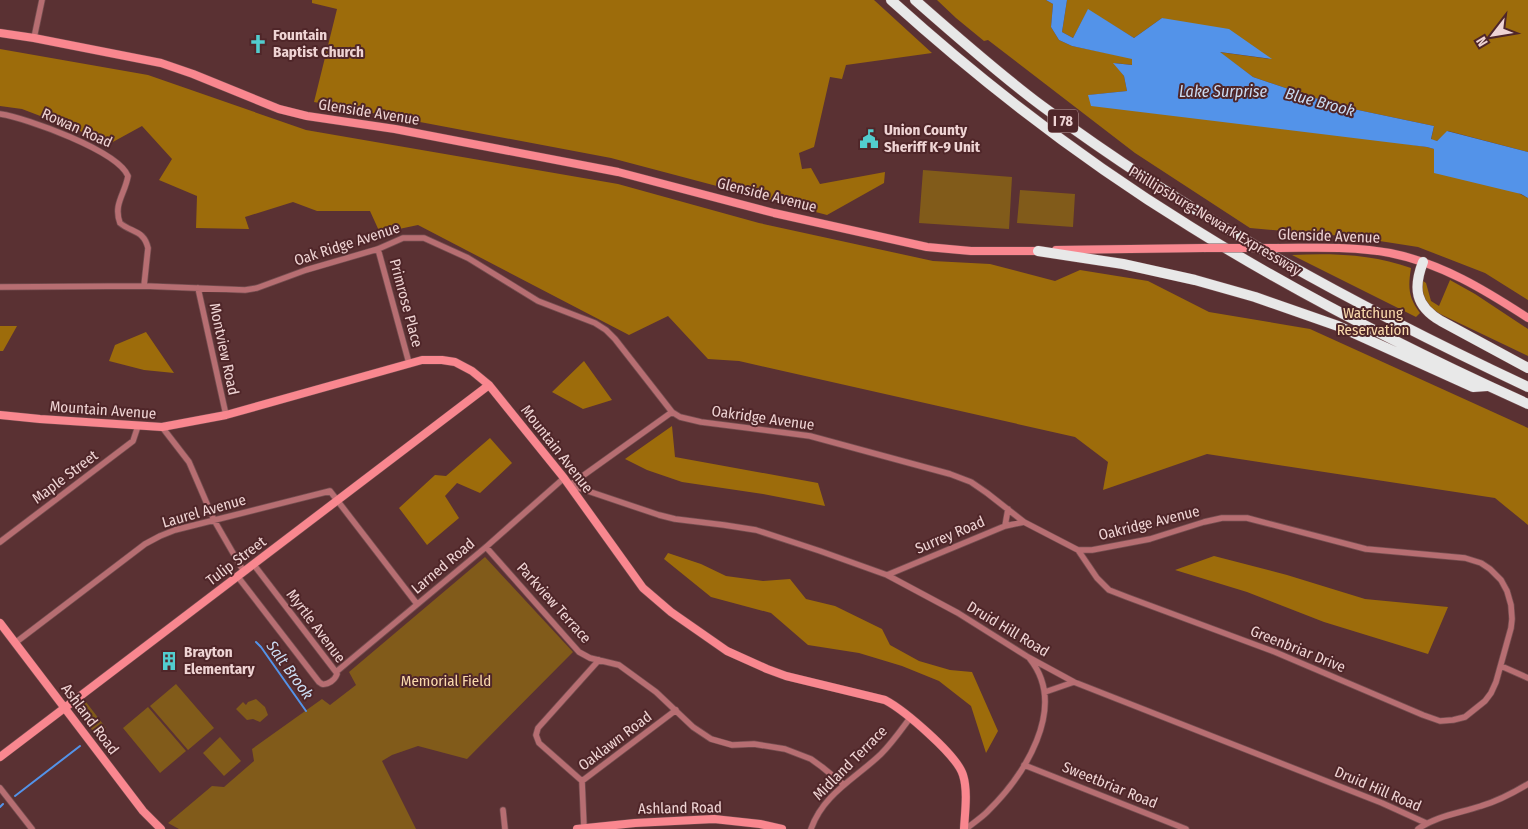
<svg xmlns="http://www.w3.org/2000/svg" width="1528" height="829" viewBox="0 0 1528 829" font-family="'Fira Sans Condensed',sans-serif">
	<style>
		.green { fill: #815b1a }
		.forest { fill: #9d6c0b }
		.water { fill: #5393e9 }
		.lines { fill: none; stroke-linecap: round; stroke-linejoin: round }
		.stream { stroke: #5393e9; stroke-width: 2 }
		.street-casing { stroke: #754e50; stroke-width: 7 }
		.secondary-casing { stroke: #754e50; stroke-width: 9 }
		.highway-casing { stroke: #754e50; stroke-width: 11 }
		.street { stroke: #b76e72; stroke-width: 5.5 }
		.secondary { stroke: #f9878f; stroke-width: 8 }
		.highway { stroke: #e8e8e8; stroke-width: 10 }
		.secondary-bridge-casing { stroke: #754e50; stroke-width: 9; stroke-linecap: butt }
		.secondary-bridge { stroke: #f9878f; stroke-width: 8 }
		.labels { text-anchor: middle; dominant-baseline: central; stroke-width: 4; stroke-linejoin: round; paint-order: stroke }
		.shield { fill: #4f2629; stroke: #bfa0a1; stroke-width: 1 }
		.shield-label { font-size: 14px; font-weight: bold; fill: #efd4d4 }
		.poi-label { font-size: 15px; font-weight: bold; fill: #efd4d4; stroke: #4f2629; text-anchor: start }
		.street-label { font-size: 15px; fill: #efd4d4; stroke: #4f2629 }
		.park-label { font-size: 15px; fill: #fadaac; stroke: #4f2629 }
		.water-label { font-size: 16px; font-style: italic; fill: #cbdbf1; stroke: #4f2629 }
	</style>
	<rect width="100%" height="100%" fill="#5a3133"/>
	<path class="green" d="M923 170 1012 177 1009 229 919 223Z
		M1020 190 1075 194 1073 227 1017 223Z
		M485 557 573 652 467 759 418 746 392 755 382 761 416 829H179L168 823 212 786 224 787 254 761 252 749 322 699 330 705 356 685 349 672Z
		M176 684 214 728 188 750 150 706Z
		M256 699 265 707 268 715 260 722 253 719 247 720 236 709 243 702 246 705 248 702Z
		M86 702 106 728 96 735 76 709Z
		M148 707 186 751 160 773 123 728Z
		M220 737 241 761 224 776 203 753Z"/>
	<path class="forest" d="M312 0H874L932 53 846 65 842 79 830 77 814 147 799 153 802 169 811 168 820 184 885 172 884 183 827 215 611 158 314 102 337 9 312 3Z
		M937 0H1046L1053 4 1051 27 1059 40 1072 46 1132 58 1133 65 1114 63 1124 76 1127 91 1089 95 1427 147 1434 149 1528 198V300L1485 273 1418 247 1354 237 1250 228 1135 153 988 40 984 41 956 18Z
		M1067 0H1528V152L1448 131 1437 141 1431 140 1434 126 1339 106 1253 77 1219 52 1270 59 1162 18 1134 38 1088 10 1073 38 1062 32Z
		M0 49 148 75 306 130 618 184 759 223 933 261 990 264 1055 281 1080 270 1148 281 1209 312 1310 329 1528 428V525L1495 498 1207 454 1103 490 1108 462 1075 437 739 361 708 359 668 316 629 335 418 225 380 233 370 211H317L293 202 245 217 249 229 196 228 197 196 159 180 172 159 142 126 111 143 22 109 0 106Z
		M1292 255C1332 253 1373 254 1411 268 1408 287 1408 297 1420 313L1416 317Z
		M1450 280 1475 294 1528 329V356L1436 312C1426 304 1420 294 1423 281L1426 283 1431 301 1439 306Z
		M0 326H17L3 351H0Z
		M146 332 174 373 144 370 109 361 115 345Z
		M584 361 612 400 583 409 552 392Z
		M672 426 675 457 818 483 825 506 763 494 682 482 647 470 625 459Z
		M490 438 512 463 480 493 457 483 445 496 459 518 427 545 399 508 435 475 446 476Z
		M668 553 701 564 726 576 763 581 790 579 806 599 835 606 882 629 890 645 919 661 950 670 972 672 998 731 986 753 971 706 939 681 902 666 859 653 808 645 771 613 711 597 664 559Z
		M1214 556 1287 575 1365 599 1448 607 1428 654 1324 622 1247 592 1175 570Z"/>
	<path class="water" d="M1046 0H1067L1062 32 1073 38 1088 9 1134 38 1162 18 1229 29 1272 59 1220 52 1253 77 1339 106 1434 126 1431 139 1437 141 1447 131 1528 152V198L1521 194 1434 173V149L1427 147 1091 106 1088 95 1127 91 1124 76 1113 63 1132 65V59L1072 46 1059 40 1051 27 1053 4Z"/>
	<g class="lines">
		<path class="stream" d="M256 642 261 647 306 711
			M15 796 80 746
			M0 807 3 804"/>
		<g class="street-casing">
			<path id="street" d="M34 38 42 0
				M0 114C27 118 118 151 128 176 125 194 113 204 120 223 132 233 144 230 148 248L144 286
				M378 249 409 363
				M0 287 144 286 245 290 257 288 306 270 378 249 403 238H424L468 258 538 301 595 323 606 330 615 339 672 412 680 417 701 422 810 436 950 474 971 482 987 493 1024 522 1078 550H1092L1150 539 1204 522 1222 518H1247L1366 549 1465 558 1481 563 1490 569 1501 580 1507 591 1511 605 1512 619 1511 628 1496 682 1491 693 1485 701 1465 717 1453 720 1440 721 1423 715 1275 652 1127 597 1109 590 1097 578 1078 550
				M198 288 226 415
				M162 427 189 462 214 520 244 572
				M570 485 659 515 675 519 724 525 756 530 820 551 887 575 958 613 1028 657 1074 682 1382 803 1426 823
				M570 485 672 412
				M1005 526 1008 509
				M0 542 133 441 138 426
				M486 547 579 652 590 658 619 665 656 692 693 727 711 739 732 745 754 744 785 749 811 759 822 767 843 784
				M887 575 1005 526 1024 522
				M238 577 319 682 322 684C328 685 335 680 337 674L336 672 254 565
				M15 643 145 544 160 536 175 530 330 491 417 604
				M1501 666 1528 678
				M336 672 486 547 564 478
				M1045 692 1074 682
				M1024 765 1186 829
				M582 781 539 743 536 735 538 728 599 660
				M582 781 676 710
				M582 781 584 828
				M0 788 32 829
				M503 810 505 829
				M811 829C823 794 856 778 881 754 892 743 901 730 910 718
				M966 829C973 823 981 818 987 812 1023 777 1069 708 1030 659
				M1418 829C1436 816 1460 813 1481 806 1498 801 1513 793 1528 784"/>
		</g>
		<g class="secondary-casing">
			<path id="secondary" d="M0 33 34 38 161 63 193 74 279 109 307 116 395 129 618 172 774 213 927 247 971 251H1042
				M1279 248C1315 248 1354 246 1390 253 1441 263 1485 290 1528 318
				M1056 250 1204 248
				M0 415 40 419 162 427 226 415 422 360H442L455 362 472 371 489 385 564 478 643 588 671 612 727 651 767 669 786 676 885 700C904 710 957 755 963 775 968 791 965 812 964 829
				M0 623 143 811 161 829
				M0 757 489 385
				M577 829 635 823 714 819 760 824 782 829"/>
		</g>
		<g class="highway-casing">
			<path id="highway" d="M891 0C984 84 1084 161 1191 227 1298 294 1413 352 1528 404
				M915 0C956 36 999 74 1042 106 1193 218 1358 307 1528 387
				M1038 251 1123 264 1195 280 1255 297 1338 326 1473 387 1487 386
				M1423 262C1413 288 1415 306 1441 321L1528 368"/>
		</g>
		<use href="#street" class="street"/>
		<use href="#secondary" class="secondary"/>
		<use href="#highway" class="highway"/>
		<g class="secondary-bridge-casing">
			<path id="secondary-bridge" d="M1204 248H1279"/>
		</g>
		<use href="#secondary-bridge" class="secondary-bridge"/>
	</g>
	<defs>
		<g id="church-bare" transform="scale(1.5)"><path d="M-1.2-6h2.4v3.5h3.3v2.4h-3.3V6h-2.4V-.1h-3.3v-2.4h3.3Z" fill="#52cdce" stroke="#4f2629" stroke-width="2.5" paint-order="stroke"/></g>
		<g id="civic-bare" transform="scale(1.5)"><path d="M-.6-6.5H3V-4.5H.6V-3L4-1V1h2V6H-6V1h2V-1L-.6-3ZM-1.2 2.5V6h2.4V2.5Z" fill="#52cdce" stroke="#4f2629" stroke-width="2.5" paint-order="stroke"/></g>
		<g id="building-bare" transform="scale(1.5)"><path d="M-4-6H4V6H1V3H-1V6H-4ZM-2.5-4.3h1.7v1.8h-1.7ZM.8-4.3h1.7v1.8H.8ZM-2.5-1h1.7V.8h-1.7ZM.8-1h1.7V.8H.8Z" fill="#52cdce" stroke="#4f2629" stroke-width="2.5" paint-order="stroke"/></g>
	</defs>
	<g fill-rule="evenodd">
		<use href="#church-bare" x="258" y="44"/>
		<use href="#civic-bare" x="869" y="139"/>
		<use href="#building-bare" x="169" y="661"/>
	</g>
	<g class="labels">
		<rect class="shield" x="1048" y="109.5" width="30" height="23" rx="4"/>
		<g class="shield-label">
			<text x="1063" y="121">I 78</text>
		</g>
		<g class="poi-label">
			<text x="273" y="35">Fountain<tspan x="273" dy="17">Baptist Church</tspan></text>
			<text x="884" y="130">Union County<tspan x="884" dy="17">Sheriff K-9 Unit</tspan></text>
			<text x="184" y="652">Brayton<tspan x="184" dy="17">Elementary</tspan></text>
		</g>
		<g class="street-label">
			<text transform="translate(369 112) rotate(9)">Glenside Avenue</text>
			<text transform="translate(77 128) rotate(24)">Rowan Road</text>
			<text transform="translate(767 195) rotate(14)">Glenside Avenue</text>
			<text transform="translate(1215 221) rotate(31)">Phillipsburg-Newark Expressway</text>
			<text transform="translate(1329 236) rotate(2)">Glenside Avenue</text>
			<text transform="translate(347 244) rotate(-18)">Oak Ridge Avenue</text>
			<text transform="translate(406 303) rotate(75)">Primrose Place</text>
			<text transform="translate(224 349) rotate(78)">Montview Road</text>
			<text transform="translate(103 410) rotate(4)">Mountain Avenue</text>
			<text transform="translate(763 418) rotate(8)">Oakridge Avenue</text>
			<text transform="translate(557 449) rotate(52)">Mountain Avenue</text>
			<text transform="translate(65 477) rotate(-37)">Maple Street</text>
			<text transform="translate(204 511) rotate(-16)">Laurel Avenue</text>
			<text transform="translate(1149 523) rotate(-14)">Oakridge Avenue</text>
			<text transform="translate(950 535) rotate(-23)">Surrey Road</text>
			<text transform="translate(236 561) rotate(-37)">Tulip Street</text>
			<text transform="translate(443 566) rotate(-40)">Larned Road</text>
			<text transform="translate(554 603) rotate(48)">Parkview Terrace</text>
			<text transform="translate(316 626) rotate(53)">Myrtle Avenue</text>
			<text transform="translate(1008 629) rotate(31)">Druid Hill Road</text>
			<text transform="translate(1298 649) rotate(22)">Greenbriar Drive</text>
			<text transform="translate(90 719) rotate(53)">Ashland Road</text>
			<text transform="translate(615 741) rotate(-37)">Oaklawn Road</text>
			<text transform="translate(850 763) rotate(-45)">Midland Terrace</text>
			<text transform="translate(1110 785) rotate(22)">Sweetbriar Road</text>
			<text transform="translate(1378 789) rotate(23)">Druid Hill Road</text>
			<text transform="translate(680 808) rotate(-1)">Ashland Road</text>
		</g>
		<g class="park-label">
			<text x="1373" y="313">Watchung<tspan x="1373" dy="17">Reservation</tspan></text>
			<text x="446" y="681">Memorial Field</text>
		</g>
		<g class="water-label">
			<text x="1223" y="91">Lake Surprise</text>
			<text transform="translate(1320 102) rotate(15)">Blue Brook</text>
			<text transform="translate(290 670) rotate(54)">Salt Brook</text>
		</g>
	</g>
	<g transform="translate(1493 35) rotate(239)" stroke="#4f2629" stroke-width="4" paint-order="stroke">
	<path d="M0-4L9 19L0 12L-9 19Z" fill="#efd4d4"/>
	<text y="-8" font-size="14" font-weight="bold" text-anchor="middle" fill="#efd4d4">N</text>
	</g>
</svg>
